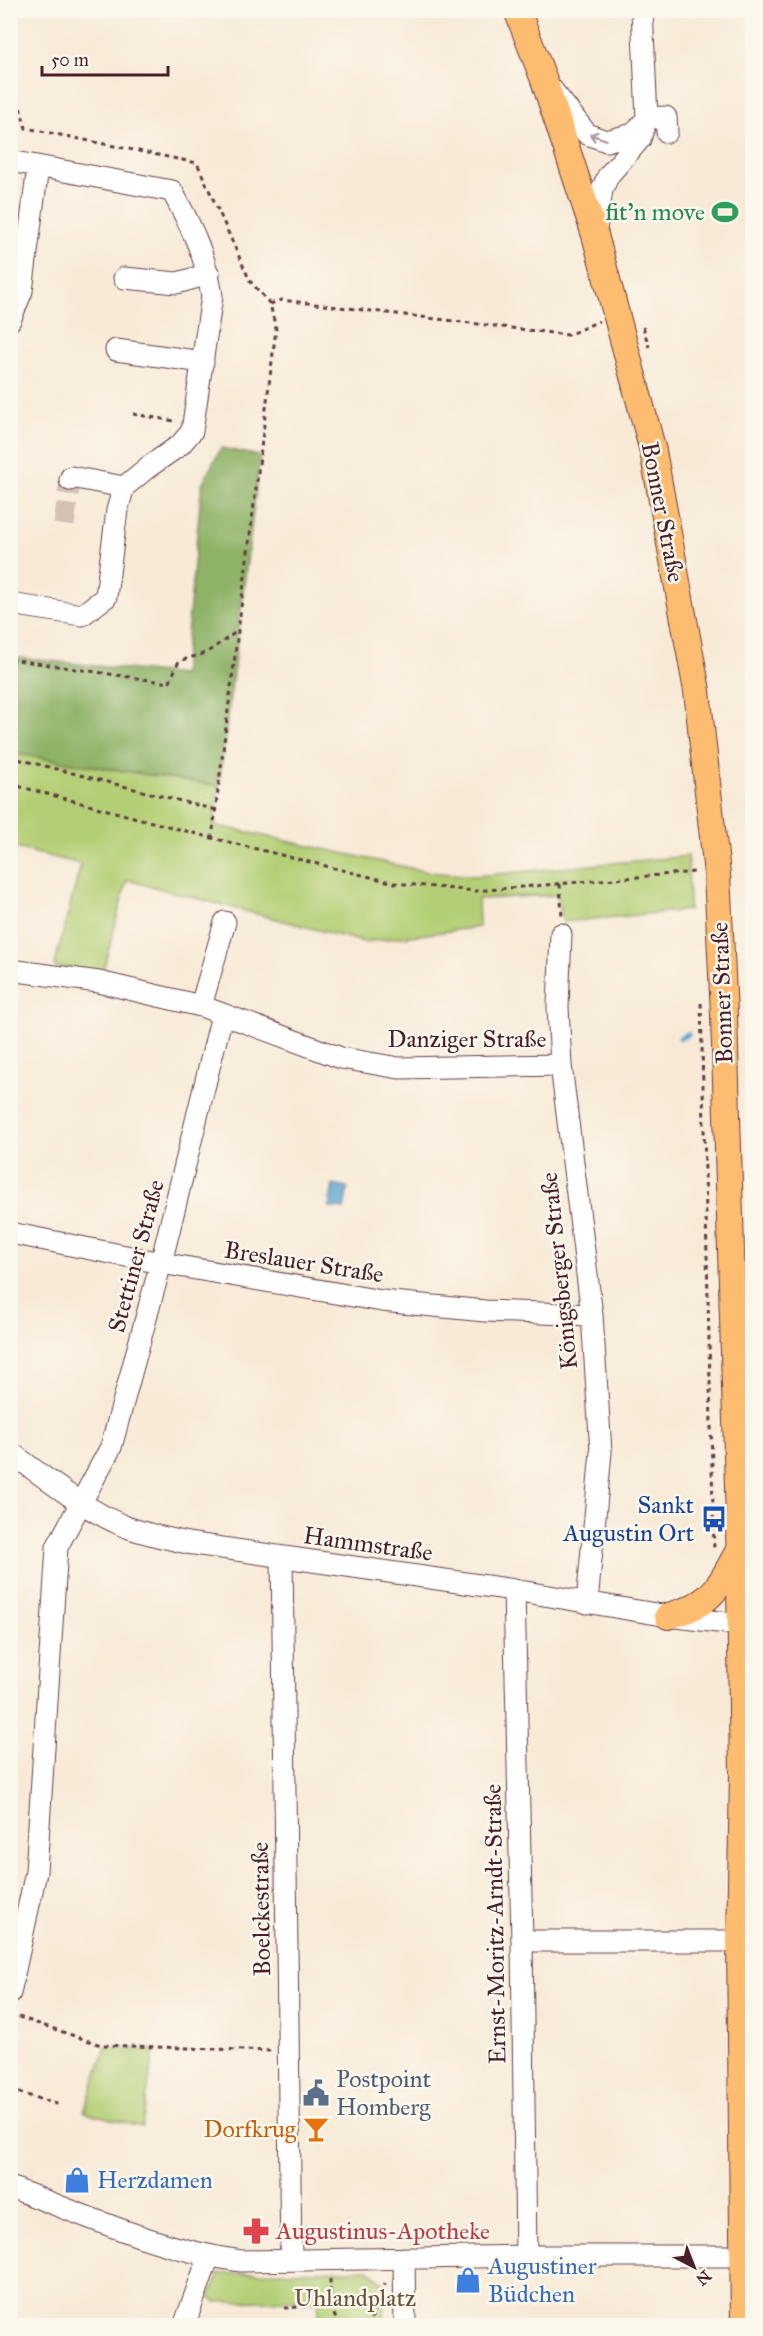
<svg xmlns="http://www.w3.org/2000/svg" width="763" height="2336" viewBox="0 0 763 2336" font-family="'IM FELL Great Primer',serif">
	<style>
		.green { fill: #b3cf75; stroke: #7e7750; stroke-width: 1.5 }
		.forest { fill: #8eb266; stroke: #6c6848; stroke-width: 1.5 }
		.water { fill: #58a5d1; stroke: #51627e; stroke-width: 1.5 }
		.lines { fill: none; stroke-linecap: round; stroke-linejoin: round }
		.stream { stroke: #58a5d1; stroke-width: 5 }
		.minor-tunnel { stroke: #d5c1b5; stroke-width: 21; stroke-dasharray: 21 10; stroke-linecap: butt }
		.minor-casing { stroke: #643d45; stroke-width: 23 }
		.major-casing { stroke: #643d45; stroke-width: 28 }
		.path { stroke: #643d45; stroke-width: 3; stroke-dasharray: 4.5 4.5; stroke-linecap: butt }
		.minor { stroke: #fff; stroke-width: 21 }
		.major { stroke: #fdbc6f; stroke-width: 26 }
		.oneway { stroke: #ae9aa0 }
		.labels { text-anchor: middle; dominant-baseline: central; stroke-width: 5; stroke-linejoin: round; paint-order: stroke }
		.leisure-label { font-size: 24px; fill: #27864d; stroke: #fbf7ec; text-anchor: end }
		.street-label { font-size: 24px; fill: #4a1f2b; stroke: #fbf7ec }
		.transit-label { font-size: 24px; fill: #164399; stroke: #fbf7ec; text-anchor: end }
		.service-label { font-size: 24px; fill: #4e5e75; stroke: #fbf7ec; text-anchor: start }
		.food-label { font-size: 24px; fill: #c56008; stroke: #fbf7ec; text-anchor: end }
		.shop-label { font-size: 24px; fill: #366cbe; stroke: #fbf7ec; text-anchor: start }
		.health-label { font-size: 24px; fill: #be3a42; stroke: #fbf7ec; text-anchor: start }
		.park-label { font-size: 24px; fill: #6a5441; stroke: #fbf7ec }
	</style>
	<rect width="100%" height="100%" fill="#fbf7ec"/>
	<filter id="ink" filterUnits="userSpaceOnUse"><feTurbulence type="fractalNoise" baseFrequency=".0167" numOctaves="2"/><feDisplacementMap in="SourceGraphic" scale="12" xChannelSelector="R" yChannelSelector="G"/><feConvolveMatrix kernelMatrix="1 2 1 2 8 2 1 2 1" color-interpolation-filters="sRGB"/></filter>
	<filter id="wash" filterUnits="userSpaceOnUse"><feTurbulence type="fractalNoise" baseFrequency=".008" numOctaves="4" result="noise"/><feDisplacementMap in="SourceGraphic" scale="24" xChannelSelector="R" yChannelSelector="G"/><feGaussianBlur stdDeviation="1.35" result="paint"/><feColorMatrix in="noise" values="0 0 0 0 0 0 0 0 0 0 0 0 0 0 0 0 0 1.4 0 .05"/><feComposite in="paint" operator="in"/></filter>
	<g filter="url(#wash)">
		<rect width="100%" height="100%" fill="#f8ead7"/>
		<path class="green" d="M10 753 219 786 214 825 428 872 476 876 688 856 689 910 563 922 557 895 478 899 479 927 364 942 127 880 103 971 54 967 81 864 11 847Z
			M106 2047 154 2050 142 2127 84 2112Z
			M369 2269 385 2285 384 2325H320L318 2300 216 2302 209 2297 219 2274Z"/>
		<path class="forest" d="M221 448 260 456 219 786 11 753V657L183 675 202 484Z"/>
		<path class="water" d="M333 1185 348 1188 344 1209 329 1207Z"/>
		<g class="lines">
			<path class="stream" d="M680 1038 688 1034"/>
		</g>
	</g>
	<g filter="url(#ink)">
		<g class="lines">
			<path class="minor-tunnel" d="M64 525 70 480"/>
			<g class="minor-casing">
				<path id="minor" d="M549 86 587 134 606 141 634 134 643 123
					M647 118 666 117 667 132
					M10 161 172 191C191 226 206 256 212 296L192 431 180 445 147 468 124 487 117 510 106 597 82 615 10 604
					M595 235 602 190 608 176 640 139 647 118 642 10
					M124 278 177 283 209 274
					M10 320 22 291 38 167
					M116 350 203 362
					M70 480 71 477 124 487
					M561 934 558 1007 561 1065 592 1315 601 1452 587 1603
					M10 970 99 982 201 1006 341 1058 399 1068 561 1065
					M201 1006 225 922
					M10 1233 161 1263 382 1301 485 1311 592 1315
					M10 1452C47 1479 82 1508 124 1526 145 1534 166 1538 187 1543L514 1590 668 1616 752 1626
					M282 1557 291 2260
					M514 1590 522 1941 526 2256
					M522 1941H740
					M10 1993 36 1872 57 1547 111 1447 161 1263 222 1015
					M10 2187C86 2216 161 2250 241 2261L526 2256H744
					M404 2258 405 2326
					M184 2326 209 2256"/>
			</g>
			<g class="major-casing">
				<path id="major" d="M517 10 544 80 595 235 653 451 697 691 717 874 724 1014 739 1522 743 1773 740 1941 744 2326
					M668 1616C713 1604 718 1588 739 1550"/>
			</g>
			<path class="path" d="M10 73 26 128 197 163 250 281 270 304 276 329 212 838
				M270 304 282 300 568 335 599 321
				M643 327 649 347
				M133 414 175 421
				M10 636 13 621
				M10 659 169 683 179 661 206 653 239 630
				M10 757 216 810
				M10 784 212 838 395 883 475 891 695 872
				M560 884 562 918
				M701 1003 714 1551
				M10 2014 101 2045 271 2051
				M10 2090 60 2105
				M330 2279V2305L339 2326
				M284 2308 330 2305
				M365 2326 375 2312 385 2284"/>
			<use href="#minor" class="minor"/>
			<use href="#major" class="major"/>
		</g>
		<defs><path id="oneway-shaft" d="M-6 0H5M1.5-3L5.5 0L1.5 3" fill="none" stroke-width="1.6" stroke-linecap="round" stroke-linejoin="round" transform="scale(1.5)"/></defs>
		<use class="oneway" href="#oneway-shaft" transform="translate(598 137) rotate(-161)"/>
	</g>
	<defs>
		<g id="stadium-bare" transform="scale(2.07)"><path d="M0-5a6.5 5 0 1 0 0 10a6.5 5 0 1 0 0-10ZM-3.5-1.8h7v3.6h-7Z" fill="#2e9e5b" stroke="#fbf7ec" stroke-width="2.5" paint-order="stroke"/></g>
		<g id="bus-bare" transform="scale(2.07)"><path d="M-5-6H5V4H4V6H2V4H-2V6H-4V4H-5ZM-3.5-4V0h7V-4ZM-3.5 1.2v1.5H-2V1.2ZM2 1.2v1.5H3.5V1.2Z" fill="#1a4fb4" stroke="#fbf7ec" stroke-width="2.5" paint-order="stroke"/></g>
		<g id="civic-bare" transform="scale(2.07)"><path d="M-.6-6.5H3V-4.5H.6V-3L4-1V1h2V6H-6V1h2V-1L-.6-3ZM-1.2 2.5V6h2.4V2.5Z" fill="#5c6f8a" stroke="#fbf7ec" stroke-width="2.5" paint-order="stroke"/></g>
		<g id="bar-bare" transform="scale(2.07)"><path d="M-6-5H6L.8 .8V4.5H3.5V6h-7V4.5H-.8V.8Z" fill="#e8710a" stroke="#fbf7ec" stroke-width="2.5" paint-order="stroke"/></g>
		<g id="shop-bare" transform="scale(2.07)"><path d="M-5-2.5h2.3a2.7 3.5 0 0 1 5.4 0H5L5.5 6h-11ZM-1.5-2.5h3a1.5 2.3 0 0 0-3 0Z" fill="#3f7fe0" stroke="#fbf7ec" stroke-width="2.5" paint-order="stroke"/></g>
		<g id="pharmacy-bare" transform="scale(2.07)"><path d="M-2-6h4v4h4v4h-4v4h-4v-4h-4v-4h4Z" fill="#e0444e" stroke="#fbf7ec" stroke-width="2.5" paint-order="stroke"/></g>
	</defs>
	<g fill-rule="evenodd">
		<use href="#stadium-bare" x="725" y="212"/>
		<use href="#bus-bare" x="714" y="1519"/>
		<use href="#civic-bare" x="316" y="2093"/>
		<use href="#bar-bare" x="316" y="2129"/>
		<use href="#shop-bare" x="77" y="2180"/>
		<use href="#pharmacy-bare" x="256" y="2231"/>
		<use href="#shop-bare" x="468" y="2280"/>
	</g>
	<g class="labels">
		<g class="leisure-label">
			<text x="705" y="212">fit'n move</text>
		</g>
		<g class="street-label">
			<text transform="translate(663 512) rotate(79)">Bonner Straße</text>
			<text transform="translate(722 993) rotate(-92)">Bonner Straße</text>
			<text x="467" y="1039">Danziger Straße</text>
			<text transform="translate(136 1256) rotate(-75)">Stettiner Straße</text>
			<text transform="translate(304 1262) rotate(9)">Breslauer Straße</text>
			<text transform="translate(559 1271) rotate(-96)">Königsberger Straße</text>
			<text transform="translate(368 1544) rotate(8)">Hammstraße</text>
			<text transform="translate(261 1909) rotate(-91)">Boelckestraße</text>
			<text transform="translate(495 1924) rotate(-91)">Ernst-Moritz-Arndt-Straße</text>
		</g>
		<g class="transit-label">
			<text x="694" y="1505">Sankt<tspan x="694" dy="28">Augustin Ort</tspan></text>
		</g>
		<g class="service-label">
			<text x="336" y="2079">Postpoint<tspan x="336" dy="28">Homberg</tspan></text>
		</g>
		<g class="food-label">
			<text x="296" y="2129">Dorfkrug</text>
		</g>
		<g class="shop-label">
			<text x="97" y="2180">Herzdamen</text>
			<text x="488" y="2266">Augustiner<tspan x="488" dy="28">Büdchen</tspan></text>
		</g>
		<g class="health-label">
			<text x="276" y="2231">Augustinus-Apotheke</text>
		</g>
		<g class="park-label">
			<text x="355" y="2298">Uhlandplatz</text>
		</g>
	</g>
	<rect width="763" height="2336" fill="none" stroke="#fbf7ec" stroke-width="36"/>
	<g transform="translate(694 2267) rotate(138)" stroke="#fbf7ec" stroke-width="4.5" paint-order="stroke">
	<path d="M0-4.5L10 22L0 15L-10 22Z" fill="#4a1f2b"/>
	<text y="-9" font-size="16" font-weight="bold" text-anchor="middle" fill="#4a1f2b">N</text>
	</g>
	<path d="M42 66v9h126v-9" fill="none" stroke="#4a1f2b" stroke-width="3"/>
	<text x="51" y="66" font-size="18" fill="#4a1f2b" stroke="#fbf7ec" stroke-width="4.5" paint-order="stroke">50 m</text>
</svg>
